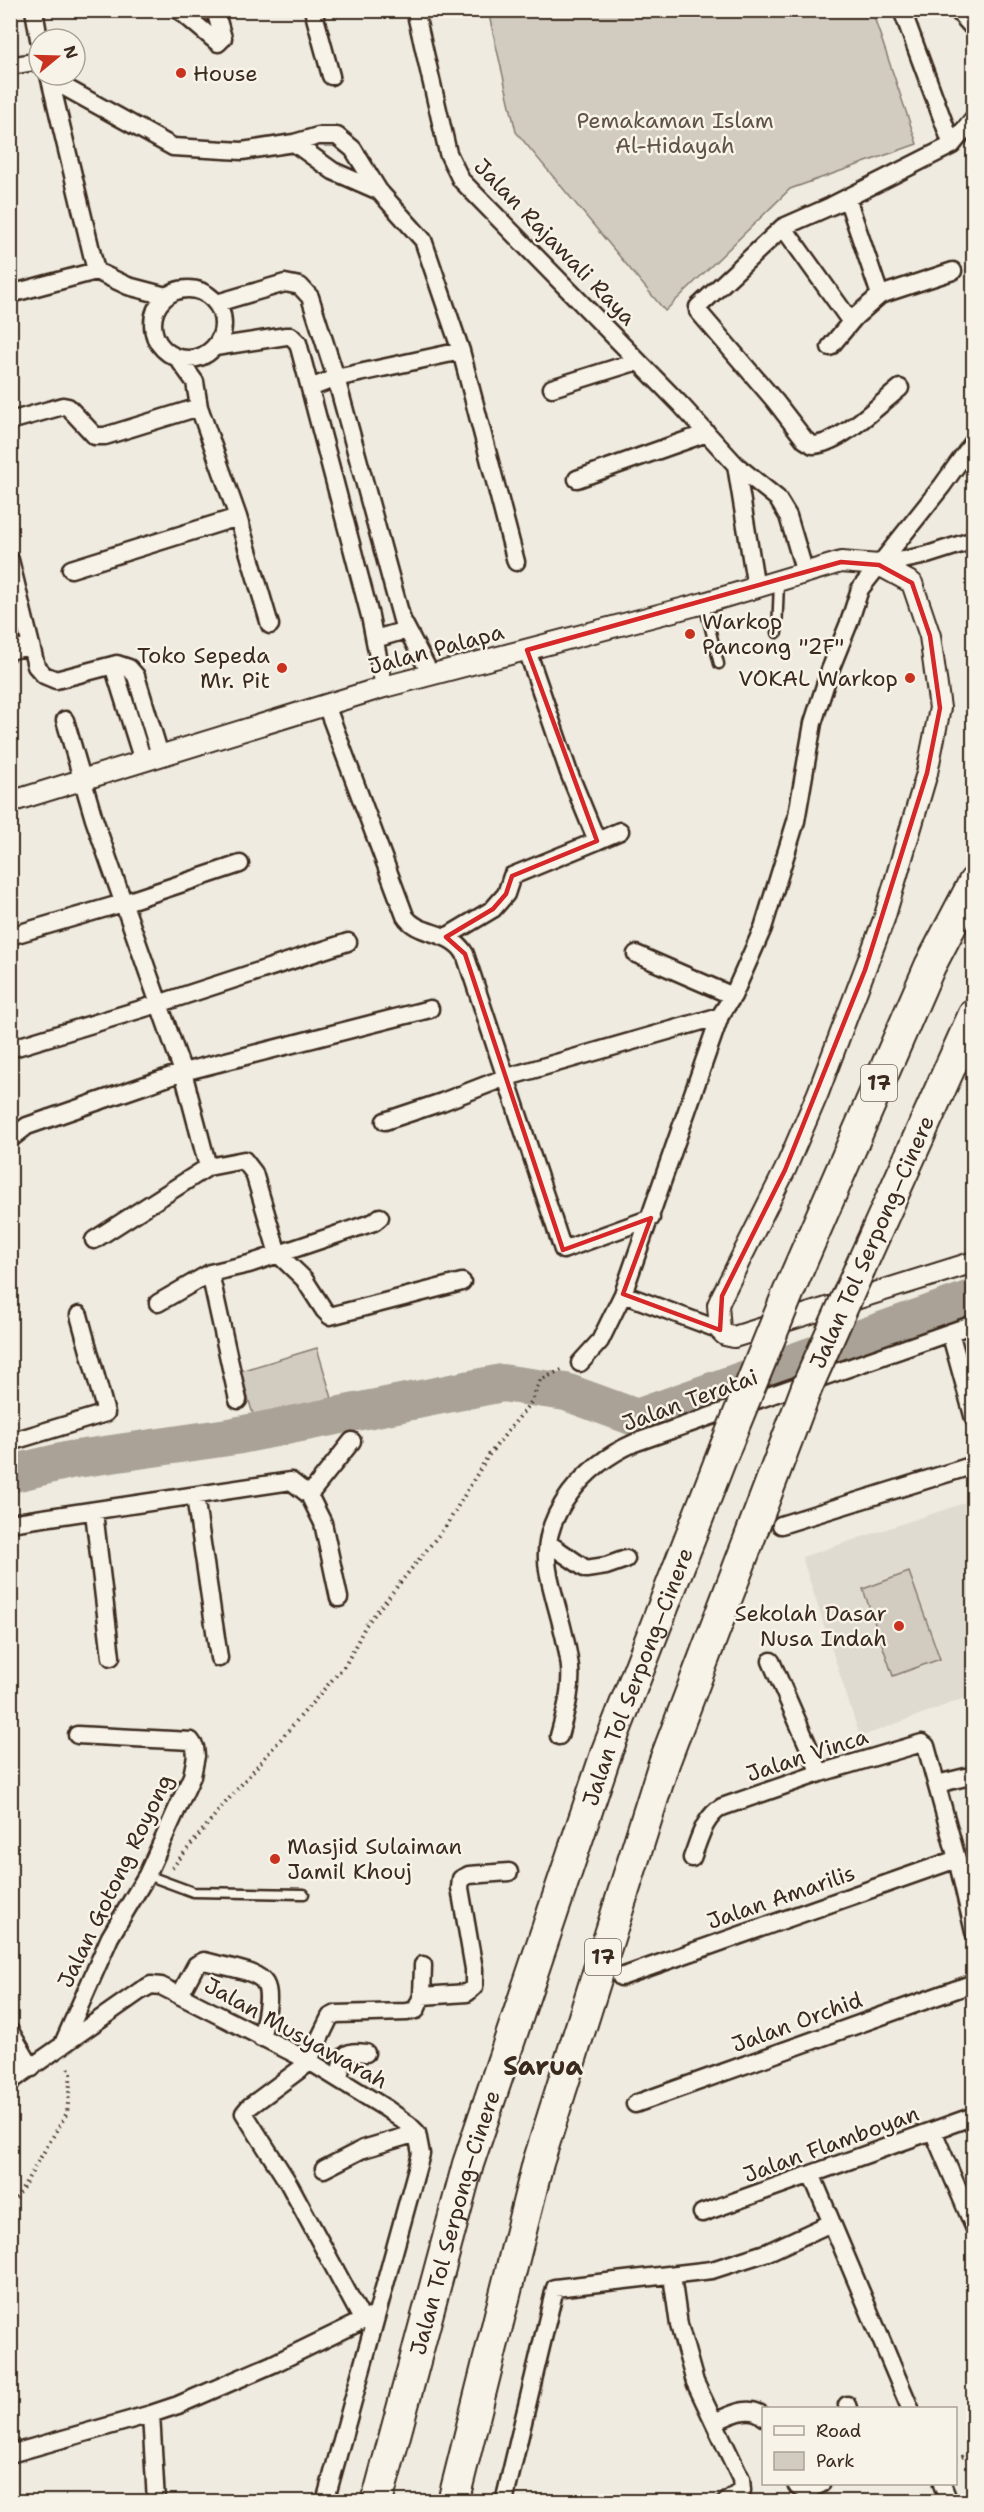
<svg xmlns="http://www.w3.org/2000/svg" width="984" height="2512" viewBox="0 0 984 2512" font-family="'Shantell Sans',sans-serif">
	<style>
		.built { fill: #e0dbd0 }
		.green { fill: #d1cbc0; stroke: #867a6f; stroke-width: 1.5 }
		.lines { fill: none; stroke-linecap: round; stroke-linejoin: round }
		.river { stroke: #aaa296; stroke-width: 38 }
		.service-casing { stroke: #3b2a1e; stroke-width: 13 }
		.minor-casing { stroke: #3b2a1e; stroke-width: 21 }
		.tertiary-casing { stroke: #3b2a1e; stroke-width: 24 }
		.motorway-casing { stroke: #3b2a1e; stroke-width: 34 }
		.path { stroke: #3b2a1e; stroke-width: 4; stroke-dasharray: 1.5 4.5; stroke-linecap: butt }
		.service { stroke: #f7f3e8; stroke-width: 8 }
		.minor { stroke: #f7f3e8; stroke-width: 16 }
		.tertiary { stroke: #f7f3e8; stroke-width: 20 }
		.motorway { stroke: #f7f3e8; stroke-width: 30 }
		.motorway-bridge-casing { stroke: #3b2a1e; stroke-width: 34; stroke-linecap: butt }
		.motorway-bridge { stroke: #f7f3e8; stroke-width: 30 }
		.marked { fill: none; stroke: #d62828; stroke-width: 4.5; stroke-linejoin: round }
		.poi-dot { fill: #c8321e; stroke: #f7f3e8; stroke-width: 2 }
		.labels { text-anchor: middle; dominant-baseline: central; stroke-width: 5; stroke-linejoin: round; paint-order: stroke }
		.shield { fill: #f7f3e8; stroke: #73665b; stroke-width: 1.5 }
		.shield-label { font-size: 21px; font-weight: bold; fill: #3b2a1e }
		.poi-label { font-size: 22px; fill: #3b2a1e; stroke: #f7f3e8; text-anchor: start }
		.park-label { font-size: 22px; fill: #605246; stroke: #f7f3e8 }
		.street-label { font-size: 22px; fill: #3b2a1e; stroke: #f7f3e8 }
		.quarter-label { font-size: 26px; font-weight: bold; fill: #3b2a1e; stroke: #f7f3e8 }
	</style>
	<rect width="100%" height="100%" fill="#efebe0"/>
	<filter id="ink" filterUnits="userSpaceOnUse"><feTurbulence type="fractalNoise" baseFrequency=".0167" numOctaves="2"/><feDisplacementMap in="SourceGraphic" scale="12" xChannelSelector="R" yChannelSelector="G"/><feConvolveMatrix kernelMatrix="1 2 1 2 8 2 1 2 1" color-interpolation-filters="sRGB"/></filter>
	<g filter="url(#ink)">
		<path class="built" d="M973 1500V1695L860 1737 802 1557Z"/>
		<path class="green" d="M488 11H872L917 144 790 189 665 311 516 132Z
			M317 1348 332 1398 255 1421 240 1371Z
			M909 1572 940 1659 893 1676 863 1589Z"/>
		<g class="lines">
			<path class="river" d="M10 1474 70 1460 235 1436 502 1383 566 1392 637 1418 974 1298"/>
			<g class="service-casing">
				<path id="service" d="M704 604 719 664
					M777 633 779 582
					M147 1875 193 1892 304 1894"/>
			</g>
			<g class="minor-casing">
				<path id="minor" d="M34 10 39 39
					M179 10 218 43 223 38 215 10
					M313 10 331 76
					M415 10 448 153 461 180 681 405 736 465 777 498 788 516 805 573
					M902 10 952 145
					M957 10 974 29
					M10 66 39 61
					M49 75 96 271
					M50 79 173 147 242 151 294 143 318 136H337L353 149 379 191 423 240 461 351 516 562
					M294 143 333 171 379 191
					M847 198 880 295
					M783 227 851 322
					M153 324a35 35 0 1 1 70 0a35 35 0 1 1-70 0Z
					M10 294 96 271 128 286 166 296
					M217 303 285 283 300 286 310 297 336 378 402 620 430 673
					M215 347 286 336H291L298 343 370 616 384 687
					M830 347 855 317 880 295 953 271
					M179 360 195 382 199 407 238 517 270 625
					M310 388 336 378 461 351
					M552 388 638 361
					M900 388C879 405 840 444 813 445L805 440 775 401 698 311V307L783 227 831 206 952 145 974 118
					M10 421 63 406 68 407 95 436H105L199 407
					M736 465 756 588
					M577 479 707 433
					M10 560 36 666 44 675 56 680 117 664 129 668 136 676 160 755
					M879 565 927 555 974 540
					M71 569 238 517
					M375 639 406 630
					M527 650 569 773 597 841 620 831
					M10 651 31 645
					M113 665 143 761
					M326 705 405 916C418 937 451 929 465 954L563 1250 651 1218
					M65 720 94 819 183 1072 208 1167 244 1160 254 1173 278 1254 304 1279 324 1310 330 1316 462 1282
					M10 936 123 903 240 864
					M446 937 493 909 506 894 512 876 597 841
					M636 954 733 996
					M10 1049 158 1004 348 942
					M385 1121 442 1102 504 1078 720 1016
					M13 1137 27 1126 183 1072 430 1009
					M94 1240 208 1167
					M210 1273 238 1400
					M623 1294 720 1330
					M158 1303 210 1273 249 1264 374 1222 380 1217
					M950 1332 974 1419
					M580 1363 600 1341 623 1294 720 1016 733 996 763 928 796 821 813 723 830 670 849 623 860 589 942 486 974 441
					M10 1442 106 1413 79 1315
					M309 1495 352 1441
					M195 1496 219 1658
					M94 1512 111 1657
					M10 1523 291 1481 309 1495 323 1523 339 1598
					M781 1525 974 1465
					M548 1543 586 1569 606 1566 626 1559
					M771 1661 820 1773
					M559 1736C565 1713 572 1692 570 1668 567 1635 554 1603 548 1570 539 1514 587 1464 634 1443L974 1324
					M937 1784 974 1775
					M692 1858C699 1840 704 1817 722 1807L820 1773 922 1743 926 1746 957 1859 974 1932
					M621 1977 957 1859
					M180 1995 196 1965 204 1961C266 1977 278 1969 261 2038
					M422 1996 467 1993 474 1987V1969L460 1888 461 1879 469 1875 509 1872
					M10 2031 32 2068
					M62 2046 110 1937 147 1875 192 1776 196 1756 195 1747 191 1741 77 1735
					M339 2079C343 2058 341 2049 366 2053
					M10 2082 140 1991 151 1985 161 1986 309 2061 387 2109 409 2125 417 2133 421 2154 325 2502
					M635 2104 974 1983
					M933 2131 974 2227
					M324 2169 363 2149 417 2133
					M812 2176 910 2408
					M702 2213 974 2116
					M672 2276 679 2325 695 2382 741 2479 742 2490 726 2502
					M363 2321 289 2184 244 2113 249 2107 307 2064 330 2017 336 2014 407 2012 416 2010 422 1996 423 1965
					M847 2405 848 2408
					M714 2422C729 2416 750 2403 764 2417
					M10 2454 151 2414
					M796 2484 798 2487 806 2491 821 2484
					M942 2484 949 2502
					M156 2502 151 2414 178 2405 273 2364 370 2317
					M504 2502 555 2288 712 2270 768 2252 831 2223"/>
			</g>
			<g class="tertiary-casing">
				<path id="tertiary" d="M10 802 384 687 704 603 841 562 879 565 912 583 930 636 940 708 927 773 884 919 818 1093 785 1170 722 1296 718 1305 720 1330 725 1335 734 1337 974 1262"/>
			</g>
			<g class="motorway-casing">
				<g id="motorway">
					<path d="M860 1268 974 1014"/>
					<path d="M791 1286 930 966 974 882"/>
					<path id="s1" d="M377 2502 468 2164 607 1751 725 1448"/>
					<path d="M453 2502 538 2163 664 1763 793 1424"/>
				</g>
			</g>
			<path class="path" d="M172 1868 220 1809 346 1664 366 1625 446 1526 488 1456 532 1401 540 1380 564 1369
				M10 2209 67 2113 71 2074 67 2065
				M956 2459 974 2452"/>
			<use href="#service" class="service"/>
			<use href="#minor" class="minor"/>
			<use href="#tertiary" class="tertiary"/>
			<use href="#motorway" class="motorway"/>
			<g class="motorway-bridge-casing">
				<path id="motorway-bridge" d="M793 1424 807 1387 860 1268
					M725 1448 791 1286"/>
			</g>
			<use href="#motorway-bridge" class="motorway-bridge"/>
		</g>
	</g>
	<path class="marked" d="M841 562 879 565 912 583 930 636 940 708 927 773 865 970 785 1170 722 1296 720 1330 623 1294 651 1218 563 1250 465 954 446 937 493 909 506 894 512 876 597 841 527 650Z"/>
	<g class="poi-dot">
		<circle cx="181" cy="73" r="6"/>
		<circle cx="690" cy="634" r="6"/>
		<circle cx="282" cy="668" r="6"/>
		<circle cx="910" cy="678" r="6"/>
		<circle cx="899" cy="1626" r="6"/>
		<circle cx="275" cy="1859" r="6"/>
	</g>
	<g class="labels">
		<g class="shield">
			<rect x="861" y="1065" width="36" height="36" rx="4.5"/>
			<rect x="585" y="1939" width="36" height="36" rx="4.5"/>
		</g>
		<g class="shield-label">
			<text x="879" y="1083">17</text>
			<text x="603" y="1957">17</text>
		</g>
		<g class="poi-label">
			<text x="193" y="73">House</text>
			<text x="702" y="621">Warkop<tspan x="702" dy="25">Pancong "2F"</tspan></text>
			<text x="270" y="655" text-anchor="end">Toko Sepeda<tspan x="270" dy="25">Mr. Pit</tspan></text>
			<text x="898" y="678" text-anchor="end">VOKAL Warkop</text>
			<text x="887" y="1613" text-anchor="end">Sekolah Dasar<tspan x="887" dy="25">Nusa Indah</tspan></text>
			<text x="287" y="1846">Masjid Sulaiman<tspan x="287" dy="25">Jamil Khouj</tspan></text>
		</g>
		<g class="park-label">
			<text x="675" y="120">Pemakaman Islam<tspan x="675" dy="25">Al-Hidayah</tspan></text>
		</g>
		<g class="street-label">
			<text transform="translate(555 242) rotate(46)">Jalan Rajawali Raya</text>
			<text transform="translate(436 649) rotate(-15)">Jalan Palapa</text>
			<text transform="translate(872 1242) rotate(-66)">Jalan Tol Serpong–Cinere</text>
			<text transform="translate(690 1400) rotate(-20)">Jalan Teratai</text>
			<text stroke="none"><textPath href="#s1" startOffset="866">Jalan Tol Serpong–Cinere</textPath></text>
			<text transform="translate(807 1755) rotate(-18)">Jalan Vinca</text>
			<text transform="translate(115 1881) rotate(-64)">Jalan Gotong Royong</text>
			<text transform="translate(781 1897) rotate(-19)">Jalan Amarilis</text>
			<text transform="translate(797 2022) rotate(-20)">Jalan Orchid</text>
			<text transform="translate(296 2033) rotate(29)">Jalan Musyawarah</text>
			<text transform="translate(831 2144) rotate(-20)">Jalan Flamboyan</text>
			<text stroke="none"><textPath href="#s1" startOffset="290">Jalan Tol Serpong–Cinere</textPath></text>
		</g>
		<g class="quarter-label">
			<text x="543" y="2065">Sarua</text>
		</g>
	</g>
	<rect width="984" height="2512" fill="none" stroke="#f7f3e8" stroke-width="36"/>
	<rect x="18" y="18" width="948" height="2476" fill="none" stroke="#3b2a1e" stroke-width="2" filter="url(#ink)"/>
	<rect x="762" y="2407" width="195" height="78" fill="#f7f3e8" stroke="#aca397" stroke-width="1.5"/>
	<rect x="774" y="2426" width="30" height="9" fill="#f7f3e8" stroke="#aca397" stroke-width="1.5"/>
	<text x="816" y="2437" font-size="18" fill="#3b2a1e">Road</text>
	<rect x="774" y="2452" width="30" height="18" fill="#d1cbc0" stroke="#aca397" stroke-width="1.5"/>
	<text x="816" y="2467" font-size="18" fill="#3b2a1e">Park</text>
	<g transform="translate(57 57) rotate(71)"><circle r="28" fill="#f7f3e8" stroke="#aca397" stroke-width="1.5"/>
	<path d="M0-4.5L10 22L0 15L-10 22Z" fill="#c8321e"/>
	<text y="-9" font-size="16" font-weight="bold" text-anchor="middle" fill="#3b2a1e">N</text>
	</g>
</svg>
